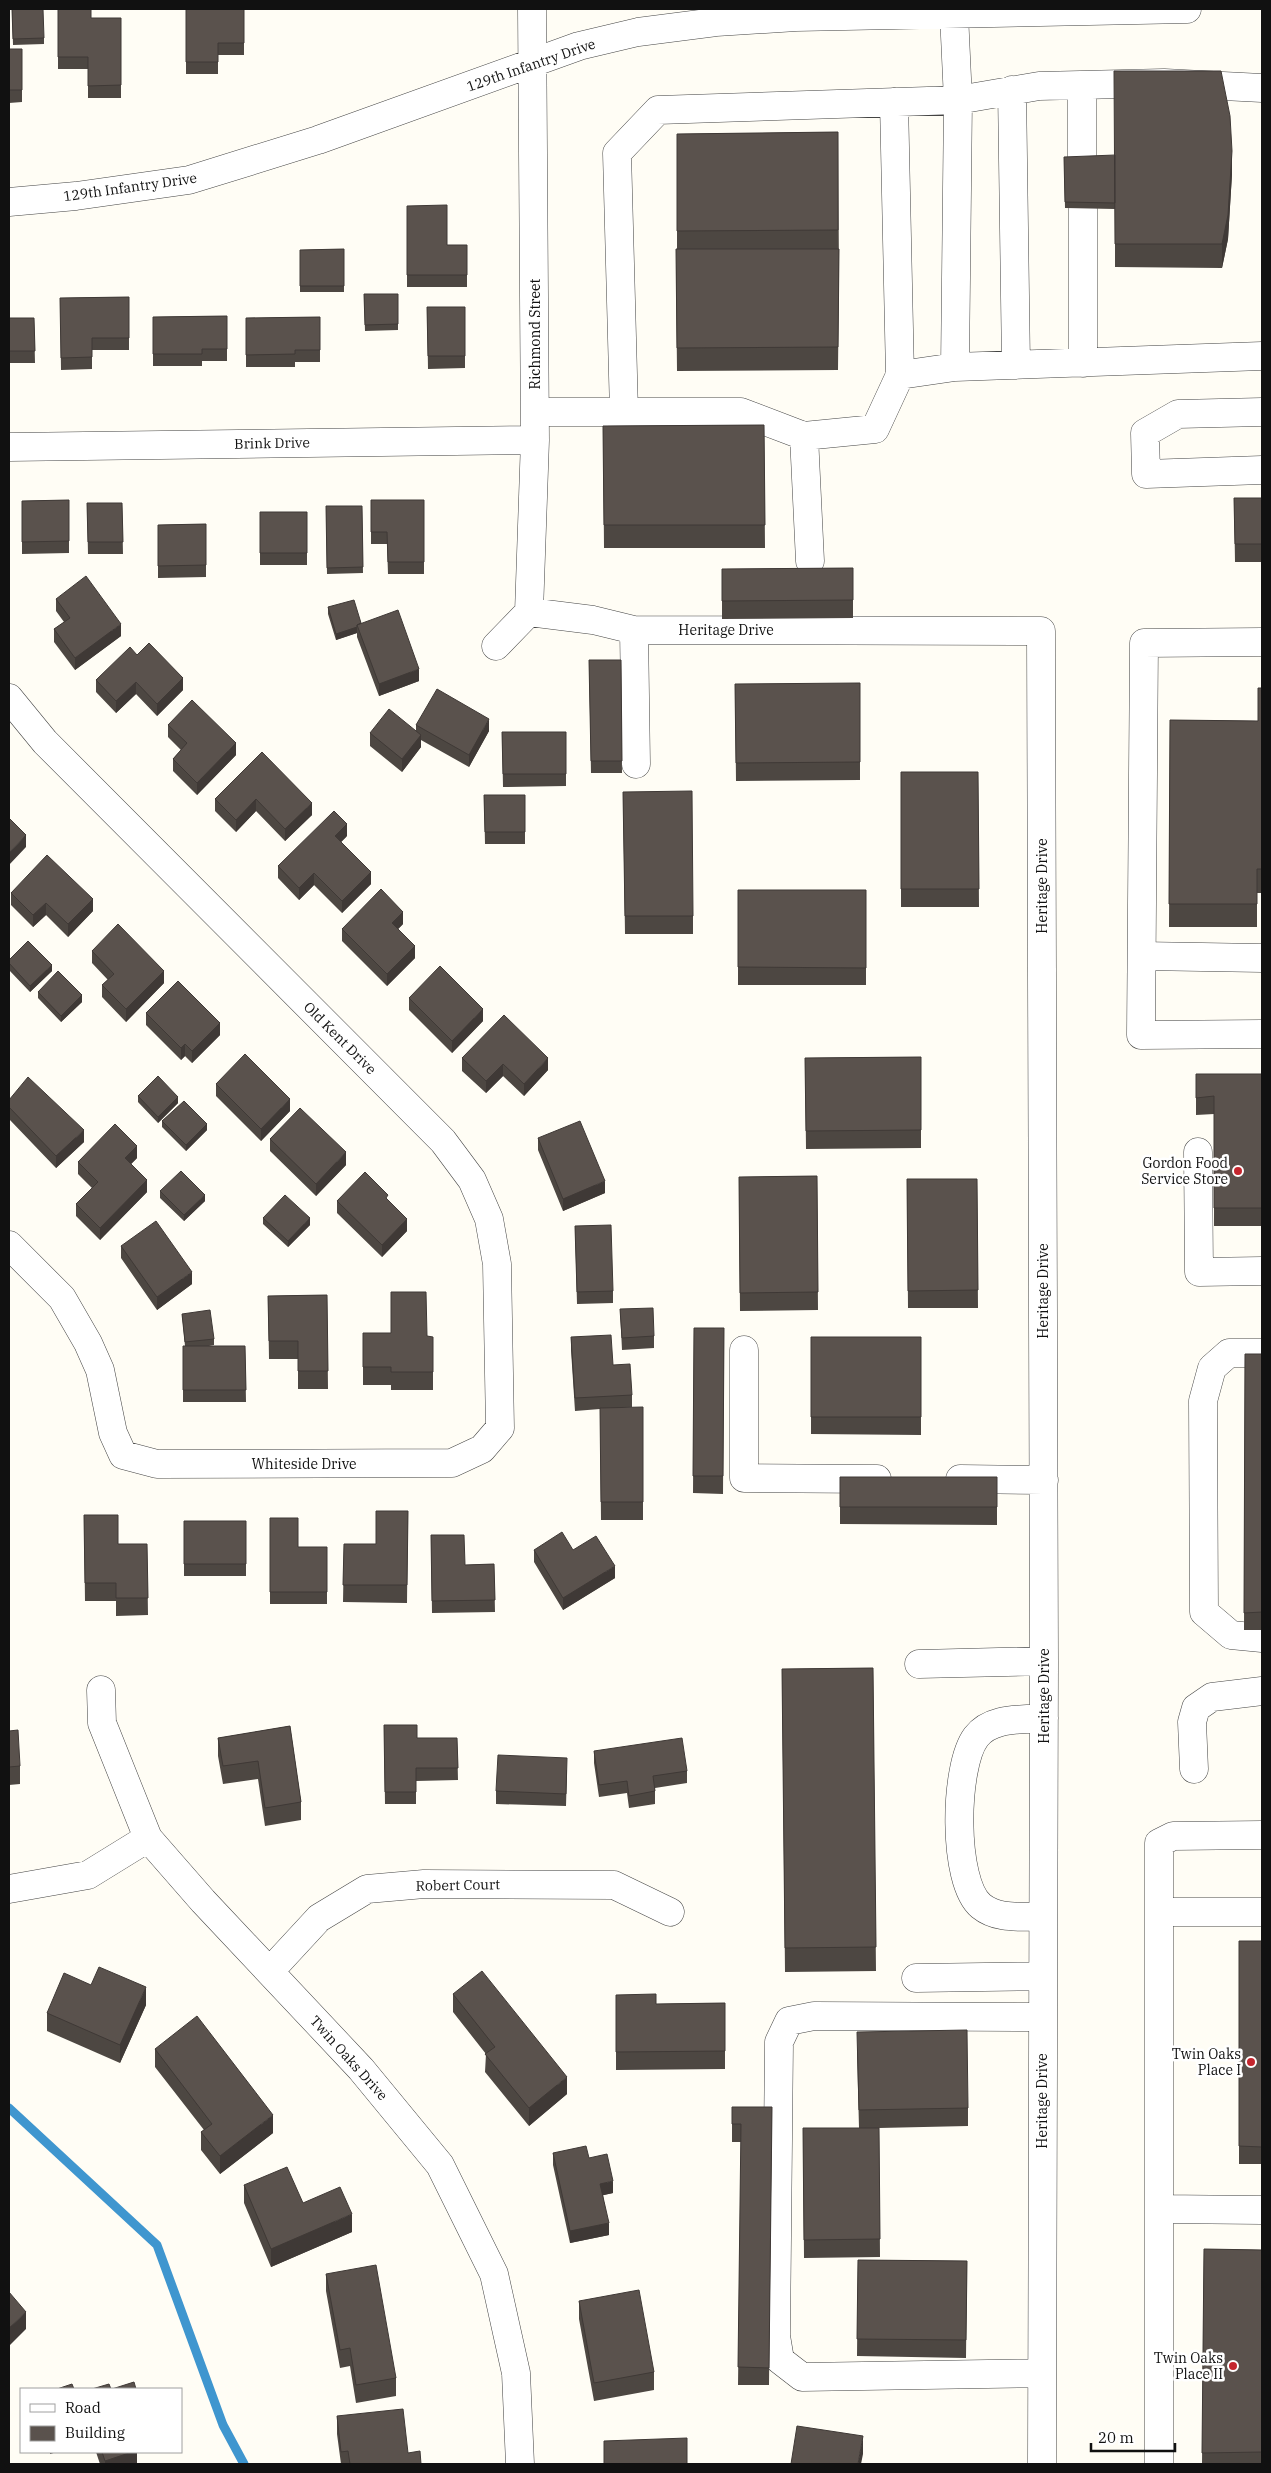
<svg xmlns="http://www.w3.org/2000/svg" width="1271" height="2473" viewBox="0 0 1271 2473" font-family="'IBM Plex Serif',serif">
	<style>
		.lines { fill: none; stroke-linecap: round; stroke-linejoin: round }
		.stream { stroke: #3f96cf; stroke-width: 9 }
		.minor-casing { stroke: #444; stroke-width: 29 }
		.minor { stroke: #fff; stroke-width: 28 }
		.wall { fill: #4d4742 }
		.shaded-wall { fill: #3f3936 }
		.building { fill: #5a524d; stroke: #3f3936 }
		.poi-dot { fill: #c4262e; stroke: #fff; stroke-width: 2 }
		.labels { text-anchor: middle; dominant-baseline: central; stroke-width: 5; stroke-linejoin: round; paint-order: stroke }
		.street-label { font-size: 14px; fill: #111; stroke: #fff }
		.poi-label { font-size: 14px; fill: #111; stroke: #fff; text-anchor: end }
	</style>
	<rect width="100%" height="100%" fill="#fffdf5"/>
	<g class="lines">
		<path class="stream" d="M9 2108 157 2245 223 2425 244 2464"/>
		<g class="minor-casing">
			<path id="minor" d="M1082 85V162
				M1012 90 1016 365
				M9 202 76 196 189 180 318 140 579 46 638 32 716 22 796 17 1187 9
				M1083 209V363
				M955 367 958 100 1039 86 1164 83 1262 88
				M900 375 955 367 1262 356
				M535 412H741L804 436 810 561
				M624 412 617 153 658 110 958 100 954 14
				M1262 412 1178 414 1145 433 1146 474 1262 470
				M804 436 875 429 900 375 894 102
				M9 447 535 440
				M529 612 593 620 634 630 1041 631 1044 1661 1042 2464
				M634 630 636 764
				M1262 642 1144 643 1141 1035 1262 1034
				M496 646 529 612 535 440 532 9
				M9 698 45 742 443 1141 472 1180 489 1219 497 1264 500 1428 482 1449 452 1463 157 1464 123 1455 113 1433 100 1370 88 1343 62 1298 9 1245
				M1142 956 1262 958
				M1198 1152 1199 1272 1262 1271
				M744 1350V1478L877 1479
				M1262 1353H1229L1212 1368 1203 1401 1204 1612 1231 1635 1262 1638
				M960 1479 1044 1480
				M919 1664 1044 1661
				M101 1690 102 1723 148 1838 203 1901 361 2069 440 2165 494 2274 516 2373 520 2464
				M1194 1769 1192 1722 1196 1708 1212 1697 1262 1691
				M9 1889 88 1875 148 1838
				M1159 1912H1262
				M1043 1917C1022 1916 998 1920 981 1906 952 1882 954 1766 976 1737 991 1717 1021 1720 1044 1718
				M270 1971 319 1918 367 1889 424 1884 614 1885 670 1912
				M916 1978 1043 1976
				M1159 2209 1262 2210
				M1042 2373 802 2377 780 2360 776 2336 779 2042 789 2021 814 2016 1043 2017
				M1159 2464V1843L1173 1836 1262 1835"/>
		</g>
		<use href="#minor" class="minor"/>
	</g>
	<path class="wall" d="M12 9 44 38V44L13 45Z
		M58 9 91 18H121V98H88V69H58Z
		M186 9H244V55H218V74H186Z
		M9 49H22V102L9 103Z
		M838 132 839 272 838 370 677 371 676 273 677 249V134Z
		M1064 157 1232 174 1228 239 1222 268 1115 267V209L1065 208Z
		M407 206 447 245H467V287H407Z
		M344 249V292H300V250Z
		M364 294H398V330L365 331Z
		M129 297V350H92V369L61 370 60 298Z
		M427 307H465V368L428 369Z
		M227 316V361H202V366H153V317Z
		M320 317V362H295V367H246V318Z
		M9 318H34L35 363H9Z
		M764 425 765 548H604L603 426Z
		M1234 498H1262V562H1235Z
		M69 500V553L22 554V501Z
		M371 500H424V574H388L387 544H371Z
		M87 503H122L123 554H88Z
		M326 506H362L363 573 327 574Z
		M260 512H307V565H260Z
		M206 524V577L158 578V525Z
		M853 568V618L722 619V569Z
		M56 599 121 636 75 670 54 642V629L64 622 56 611Z
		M328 607 361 623 419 681 379 696 357 637V633L336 640 328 614Z
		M137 655 183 690 157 716 136 694 116 713 96 692V680Z
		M589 660H621L622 773H591Z
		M735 684 860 762V780L736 781Z
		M1262 688V893H1257V927H1169L1170 720 1258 721Z
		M168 725 236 755 197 795 173 771V759L181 750 168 737Z
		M416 725 489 731 469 767 421 740V747L402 772 370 746V733L416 732Z
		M502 732H566V786L503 787Z
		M262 752 312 815 285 841 256 811 236 832 215 811V799Z
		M901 772H978L979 907H901Z
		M623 792 693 916V934H625Z
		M484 795H525V844H485Z
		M347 836 341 842 371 884 342 913 314 885 299 900 278 878V866Z
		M738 890H866V985H738Z
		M11 893 93 911 68 937 46 915 33 927 11 905Z
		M403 924 398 929 415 958 387 986 342 941V929Z
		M92 951 164 983 126 1022 102 997V985L108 980 92 963Z
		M9 960 52 971 30 992 9 970Z
		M38 992 82 1002 61 1022 38 998Z
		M409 998 483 1021 452 1053 409 1010Z
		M146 1013 220 1035 192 1063 185 1056 181 1060 146 1025Z
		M921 1057V1148L806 1149 805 1058Z
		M462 1058 548 1070 524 1096 503 1076 486 1093 462 1071Z
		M1196 1074H1262V1226H1214V1114L1196 1115Z
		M216 1084 290 1111 261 1141 216 1096Z
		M138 1096 178 1103 158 1123 138 1102Z
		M9 1100 84 1142 56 1168 9 1119Z
		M162 1121 207 1130 186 1151 162 1127Z
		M538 1138 605 1193 563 1211 538 1150Z
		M270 1139 346 1165 316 1196 270 1151Z
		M137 1158 131 1164 147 1192 100 1240 76 1216V1204L92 1188 78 1174V1162Z
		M817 1176 818 1310 740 1311 739 1177Z
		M907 1179H977L978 1308H908Z
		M160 1191 205 1201 184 1221 160 1198Z
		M388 1200 407 1231 382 1257 337 1213V1201Z
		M263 1218 310 1225 288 1247 263 1224Z
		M575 1226 613 1291V1303L577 1304Z
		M121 1246 192 1284 157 1310 121 1258Z
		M327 1295 328 1389H298V1359H269L268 1296Z
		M620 1309 654 1336V1348L622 1350Z
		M182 1314 214 1339V1345L209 1346H245L246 1402H183V1346H185Z
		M694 1328H724L723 1494 693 1493Z
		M363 1333 433 1337V1390H391V1385H363Z
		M571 1337 613 1365 632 1395V1407L617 1408 643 1502V1520H601L600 1409 575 1411 571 1350Z
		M811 1337H921V1435L811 1434Z
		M1245 1354H1262V1630H1244Z
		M840 1477H997V1525L840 1524Z
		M408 1511 407 1603 343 1602 344 1544H376Z
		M84 1515 118 1544H147L148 1615 116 1616V1601H85Z
		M270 1518 298 1547H327V1604H270Z
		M184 1521H246V1576H184Z
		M431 1535 465 1565 494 1564 495 1612 432 1613Z
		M534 1550H573L615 1578 563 1610 534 1562Z
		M873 1668 876 1971 785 1972 782 1669Z
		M384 1725 417 1738H457L458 1780 416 1781V1804H385Z
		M290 1726 301 1802V1820L265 1826 258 1779 223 1784 218 1756V1738Z
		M9 1731 20 1766V1784L9 1785Z
		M594 1751 687 1771V1783L655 1788V1804L629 1808 627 1793 599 1797 594 1763Z
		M567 1770 566 1806 496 1804V1791Z
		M1239 1941H1262V2164H1239Z
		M91 1985 146 2005 120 2063 47 2031V2013Z
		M453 1994 567 2094 529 2126 485 2072 486 2054 453 2012Z
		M616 1995 656 2004 725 2003V2069L616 2070Z
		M155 2049 273 2133 220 2174 201 2150V2132L204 2130 155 2067Z
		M857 2050 968 2108V2126L879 2128 880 2257 804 2258 803 2128H859Z
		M732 2107H772L769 2385H738L741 2142H732Z
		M553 2153 589 2158 613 2193 603 2195 609 2235 570 2243 553 2165Z
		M244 2185 303 2203 352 2232 271 2267 244 2203Z
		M1204 2249 1262 2250V2464H1202Z
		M858 2260 967 2261 966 2358 857 2356Z
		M326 2274 396 2378V2396L356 2403 350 2366 340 2368 326 2291Z
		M579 2301 654 2372V2390L594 2401 579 2319Z
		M337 2416 408 2453 421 2464H341L337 2434Z
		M96 2452H137V2464H100Z"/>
	<path class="shaded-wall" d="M1232 151V174L1228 239 1222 268V244Z
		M121 624V636L75 670V658Z
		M357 627V633L336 640V634Z
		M419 669V681L379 696V684Z
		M183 678V690L157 716V704Z
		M136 682V694L116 713V701Z
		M489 719V731L469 767V755Z
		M421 735V747L402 772V759Z
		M236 743V755L197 795V783Z
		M256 799V811L236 832V820Z
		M312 803V815L285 841V829Z
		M347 824V836L335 848V836Z
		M26 835V847L9 865V853Z
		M371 872V884L342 913V901Z
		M314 873V885L299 900V888Z
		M93 899V911L68 937V924Z
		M46 903V915L33 927V915Z
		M403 912V924L392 935V923Z
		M415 946V958L387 986V974Z
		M52 965V971L30 992V986Z
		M164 971V983L126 1022V1009Z
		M82 995V1002L61 1022V1016Z
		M483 1009V1021L452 1053V1041Z
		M220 1023V1035L192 1063V1051Z
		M185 1044V1056L181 1060V1048Z
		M548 1058V1070L524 1096V1084Z
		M503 1064V1076L486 1093V1081Z
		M178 1097V1103L158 1123V1117Z
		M290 1099V1111L261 1141V1129Z
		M207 1124V1130L186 1151V1145Z
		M84 1130V1142L56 1168V1156Z
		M137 1146V1158L125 1170V1158Z
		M346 1152V1165L316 1196V1184Z
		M147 1180V1192L100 1240V1228Z
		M605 1181V1193L563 1211V1199Z
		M205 1195V1201L184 1221V1215Z
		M310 1218V1225L288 1247V1241Z
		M407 1219V1231L382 1257V1245Z
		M192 1272V1284L157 1310V1297Z
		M615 1566V1578L563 1610V1598Z
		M146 1987V2005L120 2063V2045Z
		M567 2077V2094L529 2126V2108Z
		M273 2115V2133L220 2174V2156Z
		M613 2181V2193L600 2196V2184Z
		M352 2214V2232L271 2267V2249Z
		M609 2223V2235L570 2243V2231Z
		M26 2312V2329L9 2346V2328Z
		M863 2436V2454L861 2464H858Z
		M50 2452H57L50 2454Z
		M132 2452H137V2464H105V2461Z"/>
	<path class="building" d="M12 9H43L44 38 13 39Z
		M58 9H91V18H121V85L88 86V57H58Z
		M186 9H244V43H218V62H186Z
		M9 49H22V90H9Z
		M1114 71H1221L1230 116 1232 151 1228 215 1222 244H1115Z
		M838 132V230L677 231V134Z
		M1115 155V203L1065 202 1064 157Z
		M447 205V245H467V275H407V206Z
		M344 249V286H300V250Z
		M676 249H839L838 347 677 348Z
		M364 294H398V324L365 325Z
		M129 297V338H92V357L61 358 60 298Z
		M427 307H465V356H428Z
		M227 316V349H202V354H153V317Z
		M320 317V350H295V354L246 355V318Z
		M9 318H34L35 351H9Z
		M764 425 765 525H604L603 426Z
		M1234 498H1262V544H1235Z
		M69 500V541L22 542V501Z
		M371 500H424V562H388L387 532H371Z
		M87 503H122L123 542H88Z
		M326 506H362L363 567 327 568Z
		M260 512H307V553H260Z
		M206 524V565L158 566V525Z
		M853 568V600L722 601V569Z
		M86 576 121 624 75 658 54 629 70 618 56 599Z
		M354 600 361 623 357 625V627L336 634 328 607Z
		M398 610 419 669 379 684 357 625Z
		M149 643 183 678 157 704 136 682 116 701 96 680 130 647 137 655Z
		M589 660H621L622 761H591Z
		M860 683V762L736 763 735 684Z
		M1258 688H1262V869H1257V904H1169L1170 720 1258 721Z
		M437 689 489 719 469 755 416 725Z
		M192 700 236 743 197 783 173 759 187 743 168 725Z
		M389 709 421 735 402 759 370 733Z
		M502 732H566V774H503Z
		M262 752 312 803 285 829 256 799 236 820 215 799Z
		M901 772H978L979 889H901Z
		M692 791 693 916H625L623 792Z
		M484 795H525V832H485Z
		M334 811 347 824 335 836 371 872 342 901 314 873 299 888 278 866Z
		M9 818 26 835 9 853Z
		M47 855 93 899 68 924 46 903 33 915 11 893Z
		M381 889 403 912 392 923 415 946 387 974 342 929Z
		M738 890H866V968L738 967Z
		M118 924 164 971 126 1009 102 985 114 974 92 951Z
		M28 941 52 965 30 986 9 963V960Z
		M440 966 483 1009 452 1041 409 998Z
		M58 971 82 995 61 1016 38 992Z
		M178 981 220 1023 192 1051 185 1044 181 1048 146 1013Z
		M504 1015 548 1058 524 1084 503 1064 486 1081 462 1058Z
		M245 1054 290 1099 261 1129 216 1084Z
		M921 1057V1130L806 1131 805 1058Z
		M1196 1074H1262V1208H1214V1096L1196 1098Z
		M158 1076 178 1097 158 1117 138 1096Z
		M28 1077 84 1130 56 1156 9 1107V1100Z
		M184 1101 207 1124 186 1145 162 1121Z
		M300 1108 346 1152 316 1184 270 1139Z
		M580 1121 605 1181 563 1199 538 1138Z
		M115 1124 137 1146 125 1158 147 1180 100 1228 76 1204 98 1182 78 1162Z
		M181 1171 205 1195 184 1215 160 1191Z
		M365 1172 388 1195 386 1198 407 1219 382 1245 337 1201Z
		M817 1176 818 1292 740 1293 739 1177Z
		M907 1179H977L978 1290 908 1291Z
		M285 1195 310 1218 288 1241 263 1218Z
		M156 1221 192 1272 157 1297 121 1246Z
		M611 1225 613 1291 577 1292 575 1226Z
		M391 1292H426L427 1336 433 1337V1372H391V1367H363V1333H391Z
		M327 1295 328 1371H298V1341H269L268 1296Z
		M653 1308 654 1336 622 1338 620 1309Z
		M210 1310 214 1339 185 1342 182 1314Z
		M694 1328H724L723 1476H693Z
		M611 1335 613 1365 630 1364 632 1395 575 1398 571 1337Z
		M811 1337H921V1417H811Z
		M183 1346H245L246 1390H183Z
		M1245 1354H1262V1612L1244 1613Z
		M643 1407V1502H601L600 1408Z
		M840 1477H997V1507H840Z
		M376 1511H408L407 1585H343L344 1544H376Z
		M84 1515H118V1544H147L148 1598H116V1583H85Z
		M270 1518H298V1547H327V1592H270Z
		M184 1521H246V1564H184Z
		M562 1532 573 1550 596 1536 615 1566 563 1598 534 1550Z
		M431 1535H464L465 1565 494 1564 495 1600 432 1601Z
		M873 1668 876 1947 785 1948 782 1669Z
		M384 1725H417V1738H457L458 1768H416V1792H385Z
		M290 1726 301 1802 265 1808 258 1761 223 1766 218 1738Z
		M18 1730 20 1766 9 1767V1731Z
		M682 1738 687 1771 653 1776 655 1791 629 1796 627 1781 599 1785 594 1751Z
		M498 1755 567 1758 566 1794 496 1791Z
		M1239 1941H1262V2147L1239 2146Z
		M99 1967 146 1987 120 2045 47 2013 64 1973 91 1985Z
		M482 1971 567 2077 529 2108 485 2054 495 2047 453 1994Z
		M656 1994V2004L725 2003V2051L616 2052V1995Z
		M197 2016 273 2115 220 2156 201 2132 212 2124 155 2049Z
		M967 2030 968 2108 859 2110 857 2032Z
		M732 2107H772L769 2368 738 2367 741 2124H732Z
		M803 2128H879L880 2239 804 2240Z
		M586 2146 589 2158 607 2154 613 2181 600 2184 609 2223 570 2231 553 2153Z
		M287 2167 303 2203 340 2187 352 2214 271 2249 244 2185Z
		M1204 2249 1262 2250V2452L1202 2453Z
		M858 2260 967 2261 966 2340 857 2339Z
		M376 2265 396 2378 356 2385 350 2348 340 2350 326 2274Z
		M639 2290 654 2372 594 2383 579 2301Z
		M9 2292 26 2312 9 2328Z
		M134 2382 136 2389H112Z
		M72 2384 74 2389H57Z
		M109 2384 111 2389H92Z
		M403 2409 408 2453 420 2451 421 2464H350L348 2451 341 2452 337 2416Z
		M797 2426 863 2436 858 2464H791Z
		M687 2438V2464H604V2441Z
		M102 2452H132L105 2461Z"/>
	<g class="poi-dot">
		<circle cx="1238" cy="1171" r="5"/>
		<circle cx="1251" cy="2062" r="5"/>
		<circle cx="1233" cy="2366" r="5"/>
	</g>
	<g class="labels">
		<g class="street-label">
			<text transform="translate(531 65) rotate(-19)">129th Infantry Drive</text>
			<text transform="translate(130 187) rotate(-8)">129th Infantry Drive</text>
			<text transform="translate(535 334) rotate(-90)">Richmond Street</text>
			<text transform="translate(272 443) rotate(-1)">Brink Drive</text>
			<text x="726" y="630">Heritage Drive</text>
			<text transform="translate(1042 886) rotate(-90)">Heritage Drive</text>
			<text transform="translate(340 1038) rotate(45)">Old Kent Drive</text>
			<text transform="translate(1043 1291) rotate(-90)">Heritage Drive</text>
			<text x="304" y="1464">Whiteside Drive</text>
			<text transform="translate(1044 1696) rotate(-90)">Heritage Drive</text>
			<text transform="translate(458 1885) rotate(-1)">Robert Court</text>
			<text transform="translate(349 2058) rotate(48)">Twin Oaks Drive</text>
			<text transform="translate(1042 2101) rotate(-90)">Heritage Drive</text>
		</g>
		<g class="poi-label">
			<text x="1228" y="1163">Gordon Food<tspan x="1228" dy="16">Service Store</tspan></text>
			<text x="1241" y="2054">Twin Oaks<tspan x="1241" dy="16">Place I</tspan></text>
			<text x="1223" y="2358">Twin Oaks<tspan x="1223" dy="16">Place II</tspan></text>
		</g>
	</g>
	<rect width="1271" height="2473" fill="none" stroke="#111111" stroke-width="20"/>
	<rect x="20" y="2388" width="162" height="65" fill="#ffffff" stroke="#a0a0a0"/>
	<rect x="30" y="2404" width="25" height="8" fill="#ffffff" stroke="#a0a0a0"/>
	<text x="65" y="2413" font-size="15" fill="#111111">Road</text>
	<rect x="30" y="2426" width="25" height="15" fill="#5a524d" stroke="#a0a0a0"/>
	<text x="65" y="2438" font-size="15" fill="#111111">Building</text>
	<path d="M1091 2443v8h84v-8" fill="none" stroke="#111111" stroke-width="2.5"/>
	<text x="1098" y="2443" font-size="15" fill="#111111" stroke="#ffffff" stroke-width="4" paint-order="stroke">20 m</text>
</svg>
